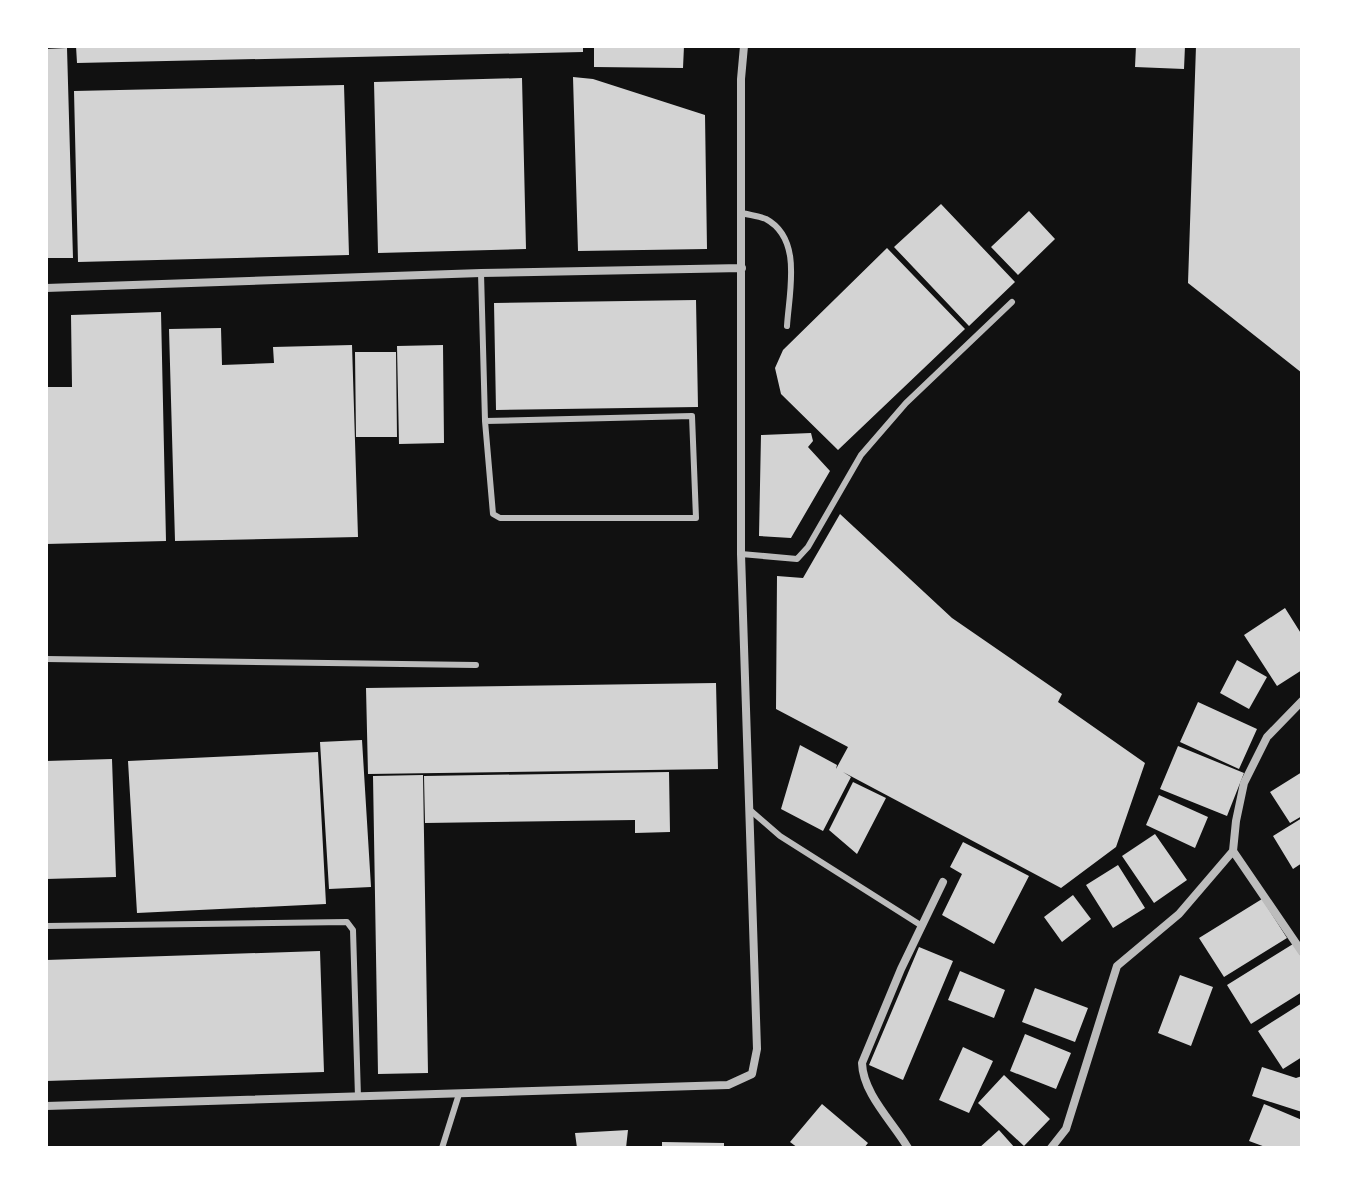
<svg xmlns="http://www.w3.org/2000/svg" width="1348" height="1194" viewBox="0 0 1348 1194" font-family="'Libre Baskerville',serif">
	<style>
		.building { fill: #d3d3d3 }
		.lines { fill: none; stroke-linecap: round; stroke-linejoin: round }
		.service { stroke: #bcbcbc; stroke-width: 6 }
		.minor { stroke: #bcbcbc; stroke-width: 8 }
	</style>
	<rect width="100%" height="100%" fill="#111"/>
	<path class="building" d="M76 46H583V52L77 63Z
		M594 46H684L683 68 594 67Z
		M1136 46H1185L1184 69 1135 67Z
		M1196 46H1302V373L1188 283Z
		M67 48 73 258H46V49Z
		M573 77 593 79 705 115 707 249 578 251Z
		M522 78 526 249 378 253 374 82Z
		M344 85 349 255 78 262 74 91Z
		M941 204 1015 282 969 326 894 247Z
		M1029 211 1055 239 1018 275 991 247Z
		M887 248 965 329 838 450 781 394 775 368 783 350Z
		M696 300 698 407 496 410 494 303Z
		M161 312 166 541 46 544V387H72L71 315Z
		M221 328 222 365 274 363 273 347 352 345 358 537 175 541 169 329Z
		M443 345 444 443 399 444 397 346Z
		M355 352H396L397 437H356Z
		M811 433 813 441 808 447 830 471 791 538 759 536 761 435Z
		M840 514 952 618 1062 694 1058 702 1145 763 1116 847 1061 888 843 772 851 777 823 831 781 809 800 745 837 765 836 769 848 747 776 709 777 576 803 578Z
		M1285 608 1302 635V670L1277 686 1244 635Z
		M1237 660 1267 677 1249 709 1220 693Z
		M716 683 718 769 368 774 366 688Z
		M1198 702 1257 729 1239 769 1180 742Z
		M362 740 371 887 329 889 320 742Z
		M1178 746 1244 773 1227 816 1160 789Z
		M318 752 326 904 137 913 128 761Z
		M112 759 116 877 46 879V761Z
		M669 772 670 832 635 833V820L425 823 424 776Z
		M1302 772V816L1290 823 1270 792Z
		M423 775 428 1073 378 1074 373 776Z
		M853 782 886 798 857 854 829 830Z
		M1159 795 1208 817 1195 848 1146 825Z
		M1302 818V863L1293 869 1273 836Z
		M1155 834 1187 880 1154 903 1122 856Z
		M963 842 1029 876 994 944 942 915 962 874 950 867Z
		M1118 865 1145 908 1113 928 1086 885Z
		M1073 895 1091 919 1062 942 1044 917Z
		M1262 899 1287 938 1224 977 1199 938Z
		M1293 944 1302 958V992L1251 1024 1227 985Z
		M919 947 953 961 903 1080 869 1065Z
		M320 951 324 1072 46 1081V960Z
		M960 971 1005 990 994 1018 948 1000Z
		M1180 975 1213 987 1191 1046 1158 1033Z
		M1035 988 1088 1008 1075 1042 1022 1022Z
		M1302 1003V1057L1283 1069 1258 1031Z
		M1025 1034 1071 1053 1056 1089 1010 1071Z
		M963 1047 993 1061 969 1113 939 1100Z
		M1262 1067 1296 1078 1302 1076V1112L1252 1096Z
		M1004 1075 1050 1119 1024 1146 978 1103Z
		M822 1104 868 1143 864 1148H798L790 1142Z
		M1264 1104 1302 1120V1148H1268L1249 1141Z
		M628 1130 626 1148H577L575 1133Z
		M999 1130 1015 1148H979Z
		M662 1142 724 1143V1148H662Z"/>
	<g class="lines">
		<path class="service" d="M742 213C749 215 759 216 766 219 803 239 789 292 787 326
			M481 273 485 421 493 514 500 518H696L692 416 485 421
			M741 554 797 559 808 547 861 455 906 403 1012 302
			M46 659 476 665
			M750 810 780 836 922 926
			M46 926 347 922 353 930 358 1097
			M442 1148 459 1094"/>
		<path class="minor" d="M46 288 481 273 742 268
			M1233 851 1302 952
			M46 1106 728 1085 752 1074 757 1049 741 554V79L744 46
			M908 1148C893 1122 863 1094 862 1063L901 969 943 882
			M1051 1148 1066 1129 1117 966 1179 914 1233 851 1236 821 1244 783 1267 737 1302 701"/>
	</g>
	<rect width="1348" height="1194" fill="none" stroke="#ffffff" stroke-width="96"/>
</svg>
